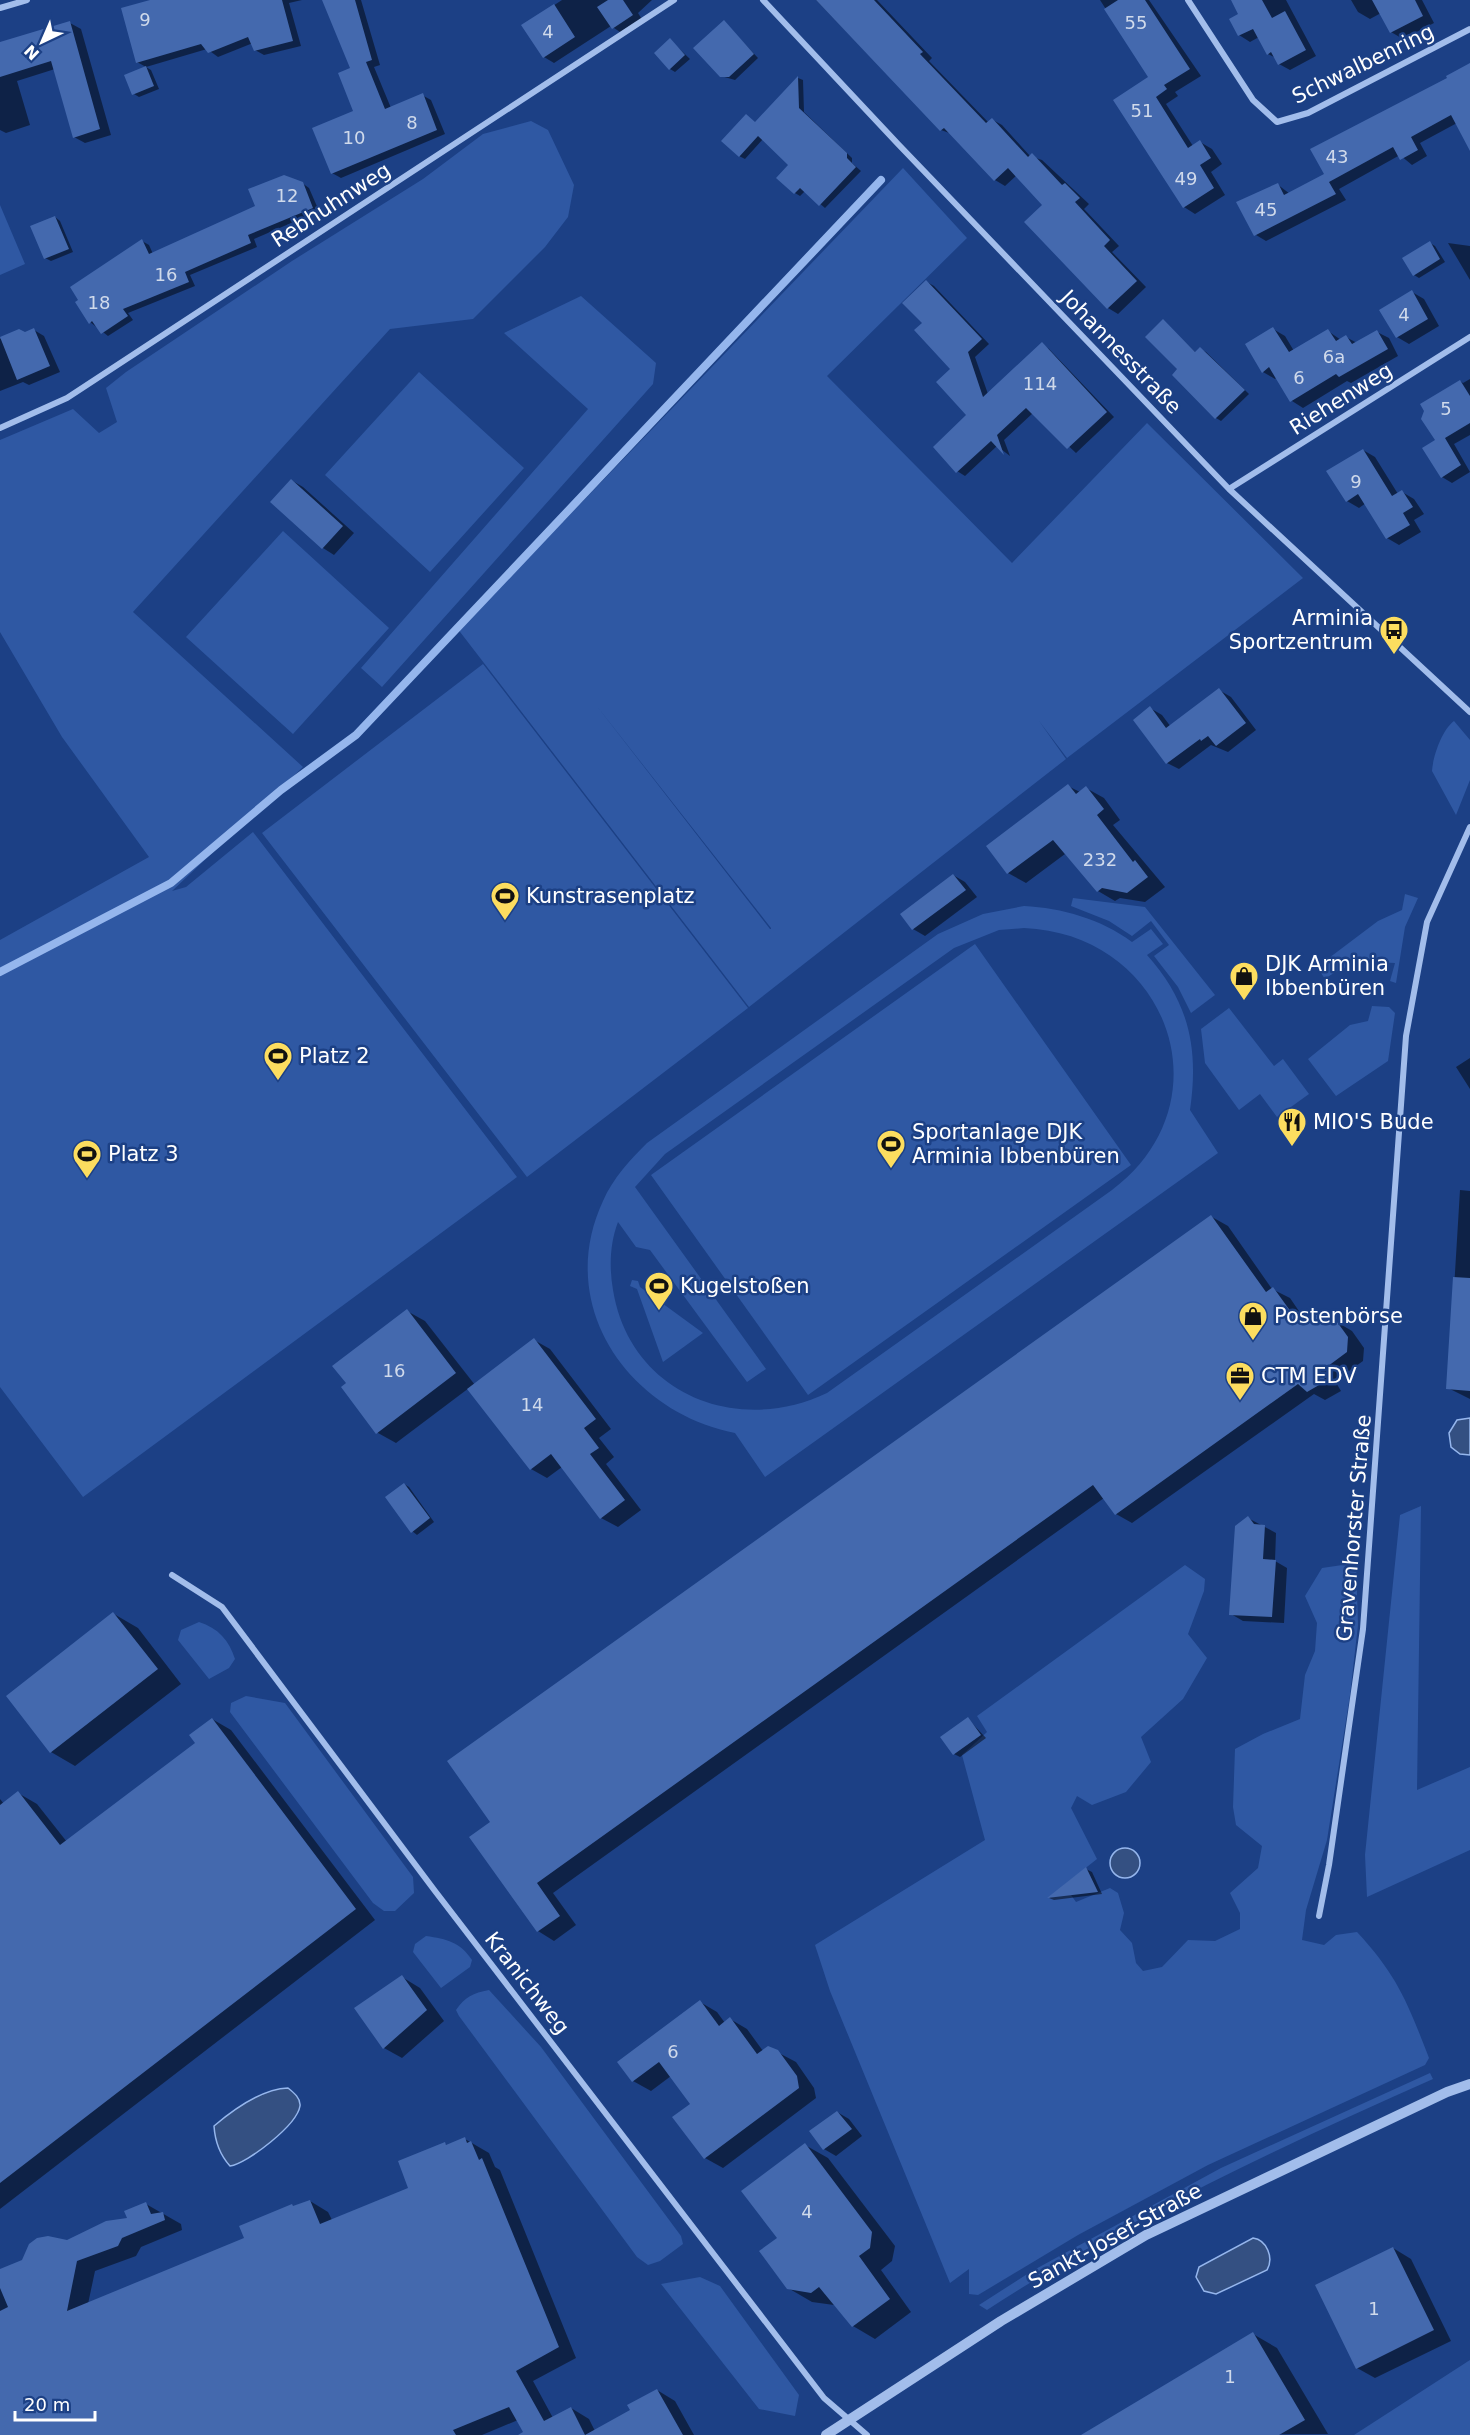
<svg xmlns="http://www.w3.org/2000/svg" width="1470" height="2435" viewBox="0 0 1470 2435" font-family="'DejaVu Sans',sans-serif">
	<style>
		.green { fill: #2f58a3; fill-rule: evenodd }
		.water { fill: #345082; stroke: #95b6ed; stroke-width: 1.5 }
		.shadow { fill: #0007 }
		.lines { fill: none; stroke-linecap: round; stroke-linejoin: round }
		.stream { stroke: #95b6ed; stroke-width: 8 }
		.building { fill: #4469ae }
		.minor { stroke: #a2bdeb; stroke-width: 6 }
		.tertiary { stroke: #a2bdeb; stroke-width: 10 }
		.labels { text-anchor: middle; dominant-baseline: central; stroke-width: 5; stroke-linejoin: round; paint-order: stroke }
		.number-label { font-size: 18px; fill: #d0daeb }
		.street-label { font-size: 21px; fill: #fff; stroke: #1c4085 }
		.poi-label { font-size: 21px; fill: #fff; stroke: #1c4085; text-anchor: start }
	</style>
	<rect width="100%" height="100%" fill="#1c4085"/>
	<path class="green" d="M531 121 548 130 574 185 568 217 545 247 473 319 390 329 133 612 303 767 172 891 186 887 253 832 517 1177 83 1497 0 1387V940L149 857 62 737 0 632V440L73 409 99 433 117 422 106 388 126 372 292 261 423 179 483 134Z
		M903 168 967 238 827 376 1012 563 1147 423 1303 578 1067 758 1039 721 1066 759 749 1007 457 628 486 602ZM596 705 771 928V929H770Z
		M0 205 25 264 0 275Z
		M581 296 656 363 653 384 382 687 361 668 588 409 504 333Z
		M419 372 524 468 430 572 325 475Z
		M283 531 389 628 293 734 186 637Z
		M483 664 748 1008 527 1177 262 833Z
		M1454 721 1470 740V780L1456 815 1432 771C1433 756 1442 730 1454 721Z
		M1405 894 1418 898 1405 927 1396 983 1390 981 1395 963C1365 962 1350 961 1325 979L1317 967 1378 921 1402 910Z
		M1073 898 1145 907 1215 995 1191 1013 1178 987 1154 956 1169 945 1151 921 1132 936 1109 921 1071 906Z
		M1024 906C1062 908 1101 919 1132 942L1151 929 1163 944 1147 955C1189 1002 1199 1048 1190 1110L1218 1153 765 1477 735 1433C629 1412 554 1306 603 1201 613 1178 630 1160 647 1143L938 934 983 914ZM1024 928C1168 934 1229 1102 1112 1190L827 1393C737 1436 630 1394 613 1290 609 1267 610 1243 618 1222L636 1247 650 1250 747 1382 766 1369 635 1187 665 1154 954 948 999 930Z
		M975 944 1131 1165 808 1395 651 1175Z
		M1372 1006 1389 1007 1395 1013 1388 1061 1336 1096 1308 1059 1350 1025 1368 1021Z
		M1229 1008 1274 1066 1283 1059 1309 1094 1277 1117 1260 1094 1239 1110 1205 1063 1201 1029Z
		M632 1280 638 1281 640 1287 703 1333 663 1362 637 1289 630 1286Z
		M1421 1506 1417 1790 1470 1767V1850L1367 1897 1365 1855 1400 1515Z
		M1356 1563 1358 1625 1350 1695 1327 1840 1306 1910 1302 1940 1324 1945 1336 1935 1357 1932C1398 1976 1408 2004 1429 2058L1425 2065 1208 2165 1078 2235 978 2295 969 2294V2269L950 2283 830 1991 815 1945 985 1840 962 1755 987 1732 977 1716 1185 1565 1205 1579 1204 1591 1188 1634 1207 1658 1183 1699 1141 1737 1151 1762 1126 1792 1092 1805 1077 1796 1071 1808 1097 1859 1064 1885 1076 1902 1110 1888 1118 1893 1124 1913 1120 1930 1132 1943 1136 1963 1143 1971 1162 1967 1188 1940 1215 1941 1240 1929V1913L1230 1893 1258 1868 1262 1846 1236 1825 1233 1807 1235 1749 1263 1734 1300 1719 1305 1675 1315 1651 1317 1623 1305 1596 1322 1568Z
		M199 1622C218 1628 229 1640 235 1659L229 1668 209 1679 178 1640 181 1630Z
		M246 1696 285 1703 413 1877 414 1893 395 1911H384L373 1903 230 1712 231 1703Z
		M426 1936C447 1939 460 1942 472 1960L470 1967 441 1988 413 1952 415 1944Z
		M489 1990 541 2047 681 2236 683 2244 660 2261 648 2265 637 2257 459 2016 456 2010C465 1997 473 1993 489 1990Z
		M1430 2073 1433 2079C1280 2147 1128 2218 987 2310L979 2305 1032 2271 1221 2168Z
		M700 2277 720 2286 799 2395 795 2416 759 2409 661 2284Z
		M1470 2360V2435H1354Z"/>
	<path class="water" d="M1470 1418V1455L1460 1454 1451 1447 1449 1433 1457 1420Z
		M1110 1863a15 15 0 1 1 30 0a15 15 0 1 1-30 0Z
		M288 2088C293 2092 301 2098 300 2106 297 2125 248 2163 230 2166 220 2155 215 2141 214 2126 234 2109 261 2089 288 2088Z
		M1253 2238C1267 2240 1274 2258 1267 2270L1216 2294 1204 2291 1196 2277 1199 2267Z"/>
	<path class="shadow" d="M156 0H302L289 3 301 46 264 55 255 50 253 43 218 57 207 49 146 67 137 62Z
		M324 0H361L380 65 374 67 391 108 422 95 431 100 445 134 341 178 332 173 355 111 352 68Z
		M562 0H652L638 13 643 21 623 34 611 26 554 63 544 57 524 25Z
		M816 0H877L932 58 929 61 989 123 993 120 1002 125 1030 156 1042 160 1089 204 1084 209 1119 246 1112 252 1146 287 1118 314 1108 308 1044 205 1017 175 1005 186 995 180 952 134 941 130Z
		M1100 0H1149L1201 76 1175 92 1178 96 1166 104 1193 146 1200 142 1212 149 1222 164 1211 172 1225 195 1195 214 1184 207 1150 78Z
		M1235 0H1286L1316 56 1290 70 1279 64 1276 58 1268 54 1259 37 1250 42 1239 35 1231 20 1240 14Z
		M1351 0H1422L1434 23 1403 39 1391 32 1381 13 1370 19 1358 12Z
		M724 22 758 58 735 80 721 76Z
		M70 23 81 29 111 135 85 143 74 137 55 69 17 81 30 125 6 133 0 130V43Z
		M670 40 690 59 675 72 670 69Z
		M1470 64V140L1457 123 1420 143 1427 156 1412 165 1400 155 1339 189 1346 200 1266 241 1256 235 1277 184 1290 194 1326 175Z
		M146 67 151 70 159 89 139 97 134 94Z
		M798 78 803 80 804 112 852 158V163L861 171 825 208 805 191 800 196 795 193 791 165 763 139 745 159 739 156 756 123Z
		M302 183 309 188 319 211 254 239 257 247 190 275 195 286 128 313 133 320 108 336 90 322 142 241 149 245 153 254 257 207Z
		M55 217 60 221 73 252 51 261 45 258Z
		M1430 243 1435 246 1445 262 1419 278 1414 275Z
		M1448 243 1470 246V280Z
		M927 282 934 286 989 344 975 357 988 394 1042 344 1049 349 1114 417 1076 453 1033 413 1004 440 1010 456 997 446 965 476 957 471 969 415 952 369 924 323Z
		M1412 292 1424 299 1439 326 1409 344 1397 337Z
		M1163 321 1196 353 1200 349 1206 352 1249 394 1221 421 1216 418 1179 369Z
		M1273 329 1285 336 1294 351 1328 331 1341 340 1346 337 1357 343 1377 332 1389 338 1398 356 1351 383 1347 381 1303 408 1292 401 1277 377 1275 379 1263 372 1247 344Z
		M19 330 25 333 34 330 44 336 60 372 29 385 23 382 0 391V339Z
		M1470 379V435L1454 444 1470 472 1452 483 1442 477 1437 441 1460 381 1463 383Z
		M1363 450 1375 457 1398 494 1402 492 1414 499 1424 514 1414 520 1421 532 1399 545 1387 538 1366 503 1359 508 1347 501Z
		M291 480 303 487 354 533 334 555 323 548Z
		M1219 690 1231 697 1256 730 1228 752 1211 745 1179 769 1167 763 1150 708 1162 715 1171 727Z
		M1068 786 1080 792 1086 788 1104 798 1120 820 1113 825 1165 887 1145 902 1120 898 1115 901 1098 891 1065 854 1026 883 1008 873 988 846Z
		M953 875 965 882 977 897 925 936 913 929 902 914Z
		M1470 1058V1089L1456 1067Z
		M1460 1190 1470 1191V1399L1448 1388Z
		M1212 1217 1228 1226 1272 1289 1290 1298 1305 1320 1335 1321 1352 1331 1364 1348 1363 1361 1335 1381 1341 1391 1325 1400 1314 1394 1132 1523 1116 1514 1104 1498 553 1893 576 1925 554 1941 538 1931 492 1822Z
		M407 1311 425 1321 475 1385 534 1340 550 1349 611 1429 599 1438 614 1457 606 1464 641 1510 618 1527 601 1518 562 1467 547 1478 531 1469 469 1388 396 1443 378 1433 343 1387Z
		M404 1484 409 1487 434 1522 417 1535 412 1531Z
		M1248 1518 1276 1533 1275 1561 1287 1568 1284 1623 1243 1621 1231 1614Z
		M114 1614 138 1628 181 1684 75 1766 51 1752Z
		M212 1719 231 1730 375 1920 0 2209V1799L4 1804 18 1793 37 1804 67 1842 198 1744Z
		M968 1719 986 1738 960 1757 954 1754Z
		M1086 1869 1092 1872 1102 1894 1054 1900 1049 1898Z
		M402 1977 420 1988 444 2021 402 2058 384 2048Z
		M700 2002 717 2012 725 2023 730 2019 747 2029 763 2051 777 2052 796 2062 814 2088 816 2098 723 2168 705 2158 692 2104 671 2076 651 2091 633 2081Z
		M837 2112 849 2119 862 2136 836 2156 824 2149Z
		M465 2139 489 2153 495 2167 500 2170 576 2358 533 2381 553 2418 571 2408 589 2419 595 2431 632 2411 657 2390 675 2401 694 2435H526L518 2420 482 2435H0V2271L67 2241 129 2219 146 2204 181 2224 182 2230 141 2247 136 2256 95 2271 88 2304 246 2239 294 2207 310 2201 328 2212 332 2220 410 2189 445 2144 448 2146Z
		M805 2145 828 2158 895 2246 892 2261 881 2270 911 2312 875 2339 853 2326 834 2305 812 2302 788 2288 779 2238Z
		M1393 2248 1411 2259 1451 2341 1375 2378 1357 2368Z
		M1253 2334 1277 2348 1328 2434 1084 2435Z"/>
	<g class="lines">
		<path class="stream" d="M0 972 171 883 281 790 356 735 881 180"/>
	</g>
	<path class="building" d="M150 0H282L293 41 254 51 248 37 208 53 201 44 136 63 121 8Z
		M322 0H355L372 60 366 62 385 109 423 93 437 130 331 174 312 128 353 111 338 73 350 68Z
		M608 0H623L633 15 612 29 597 7Z
		M816 0H874L923 52 920 54 986 123 992 118 1028 157 1032 153 1062 185 1065 183 1080 198 1075 202 1110 240 1104 246 1137 281 1107 309 1024 222 1042 205 1008 168 994 181 944 128 940 131Z
		M1118 0H1145L1190 69 1164 85 1167 89 1156 97 1188 148 1200 140 1211 158 1200 165 1214 188 1183 208 1113 100 1148 77 1104 9Z
		M1231 0H1262L1272 18 1285 11 1306 50 1278 65 1271 52 1267 55 1253 29 1238 36 1229 19 1238 14Z
		M1372 0H1415L1423 16 1390 33Z
		M554 4 575 37 543 58 521 25Z
		M724 20 754 54 729 77H720L693 48Z
		M70 21 100 129 73 138 51 61 0 77V42Z
		M670 38 685 55 669 70 654 53Z
		M1470 63V151L1451 115 1411 137 1418 150 1400 160 1393 147 1329 182 1336 194 1254 236 1236 202 1278 183 1284 195 1324 174 1310 149 1447 78 1446 76Z
		M146 66 154 86 132 95 124 75Z
		M798 76 799 108 847 153V158L856 167 819 206 800 188 794 194 776 178 788 165 758 136 739 157 721 141 746 114 755 122Z
		M284 175 303 182 313 208 248 235 251 243 185 272 189 282 123 309 128 316 101 334 92 321 89 324 75 302 78 300 70 287 142 239 149 254 255 206 248 189Z
		M55 216 69 249 44 259 30 226Z
		M1430 241 1440 259 1413 276 1402 258Z
		M926 280 982 339 968 352 983 397 1042 342 1107 412 1067 449 1026 408 997 435 1004 455 991 441 956 473 933 447 966 415 936 382 950 369 914 330 922 323 902 303Z
		M1412 290 1428 319 1396 338 1379 310Z
		M1163 319 1195 352 1200 347 1245 390 1215 419 1172 375 1177 369 1145 337Z
		M1273 327 1289 352 1328 329 1336 341 1346 335 1352 344 1377 330 1388 349 1339 377 1336 374 1290 402 1269 367 1262 373 1245 344Z
		M34 328 50 366 17 380 0 337 19 329 25 332Z
		M1460 380 1470 396V423L1445 438 1461 465 1441 478 1422 448 1435 440 1421 419 1424 411 1420 404Z
		M1363 449 1392 496 1402 490 1413 507 1403 513 1410 525 1386 539 1358 494 1346 502 1326 471Z
		M291 479 343 526 322 549 270 502Z
		M1219 688 1246 723 1216 746 1208 736 1201 741 1200 739 1166 764 1133 720 1150 706 1166 728Z
		M1068 784 1076 794 1086 786 1104 809 1097 815 1133 862 1135 860 1148 877 1127 893 1102 888 1097 892 1053 840 1007 874 986 846Z
		M953 874 966 890 912 930 900 914Z
		M1211 1215 1266 1292 1273 1287 1299 1323 1312 1313 1335 1319 1348 1337 1347 1352 1320 1372 1326 1381 1307 1392 1298 1384 1115 1515 1093 1485 537 1883 560 1916 537 1932 469 1837 490 1822 447 1761Z
		M1453 1277 1470 1278V1391L1446 1389Z
		M407 1309 456 1373 376 1434 341 1387 346 1383 332 1366Z
		M534 1338 596 1419 584 1428 599 1448 590 1454 625 1500 600 1519 551 1454 530 1470 467 1389Z
		M404 1483 430 1518 411 1533 385 1497Z
		M1248 1516 1254 1524 1265 1525 1263 1559 1276 1560 1272 1617 1229 1615 1235 1526Z
		M113 1612 158 1669 50 1753 6 1696Z
		M968 1717 981 1735 953 1755 940 1737Z
		M212 1718 356 1909 0 2183V1805L18 1791 60 1845 195 1743 189 1735Z
		M1086 1867 1098 1892 1047 1898Z
		M402 1975 427 2010 383 2049 354 2008Z
		M700 2000 719 2026 730 2017 757 2054 768 2046 778 2050 797 2076 799 2088 704 2159 672 2117 690 2104 659 2062 632 2082 617 2062Z
		M837 2111 852 2129 823 2150 809 2131Z
		M465 2137 467 2143 471 2141 479 2160 482 2158 559 2347 516 2371 544 2421 571 2407 585 2435 630 2410 627 2405 657 2389 683 2435H518L523 2432 509 2407 453 2430 456 2435H0V2311L8 2307 0 2288V2269L22 2260 29 2244 37 2238 48 2236 67 2240 106 2221 127 2218 124 2211 146 2202 151 2214 163 2212 165 2220 122 2238 118 2246 77 2261 67 2311 244 2238 239 2226 292 2204 293 2206 310 2200 320 2224 408 2188 398 2161 445 2142 446 2145Z
		M805 2143 872 2232 870 2248 859 2256 890 2299 852 2327 819 2287 811 2293 787 2289 759 2251 777 2238 741 2191Z
		M1393 2247 1434 2330 1356 2369 1315 2285Z
		M1253 2332 1305 2420 1279 2435H1081Z"/>
	<g class="lines">
		<path class="minor" d="M763 0 898 144 1229 489 1470 712
			M1188 0 1253 100 1277 122 1308 113 1470 29
			M0 8 27 0
			M0 428 67 398 674 0
			M1229 489 1470 337
			M172 1575 222 1607 435 1891 824 2398 867 2435
			M1319 1916 1329 1865 1363 1629 1406 1036 1427 922 1470 827"/>
		<path class="tertiary" d="M826 2435 1001 2321 1146 2235 1447 2092 1470 2084"/>
	</g>
	<defs>
		<g id="bus-pin" transform="scale(1.5)"><path d="M0 17L-7.5 6A9.5 9.5 0 1 1 7.5 6Z" fill="#fcdd5f" stroke="#1c4085"/><path d="M-5-6H5V4H4V6H2V4H-2V6H-4V4H-5ZM-3.5-4V0h7V-4ZM-3.5 1.2v1.5H-2V1.2ZM2 1.2v1.5H3.5V1.2Z" fill="#111"/></g>
		<g id="stadium-pin" transform="scale(1.5)"><path d="M0 17L-7.5 6A9.5 9.5 0 1 1 7.5 6Z" fill="#fcdd5f" stroke="#1c4085"/><path d="M0-5a6.5 5 0 1 0 0 10a6.5 5 0 1 0 0-10ZM-3.5-1.8h7v3.6h-7Z" fill="#111"/></g>
		<g id="shop-pin" transform="scale(1.5)"><path d="M0 17L-7.5 6A9.5 9.5 0 1 1 7.5 6Z" fill="#fcdd5f" stroke="#1c4085"/><path d="M-5-2.5h2.3a2.7 3.5 0 0 1 5.4 0H5L5.5 6h-11ZM-1.5-2.5h3a1.5 2.3 0 0 0-3 0Z" fill="#111"/></g>
		<g id="restaurant-pin" transform="scale(1.5)"><path d="M0 17L-7.5 6A9.5 9.5 0 1 1 7.5 6Z" fill="#fcdd5f" stroke="#1c4085"/><path d="M-5-6h1v4h1v-4h1v4h1v-4h1v5L-1.5 .5V6h-2V.5L-5-1ZM5-6V6H3V1.5H1.5Q1.5-4 5-6Z" fill="#111"/></g>
		<g id="office-pin" transform="scale(1.5)"><path d="M0 17L-7.5 6A9.5 9.5 0 1 1 7.5 6Z" fill="#fcdd5f" stroke="#1c4085"/><path d="M-6-3h4V-5.5h4V-3h4V5H-6ZM-1-4.5V-3h2v-1.5ZM-6 0V1H6V0Z" fill="#111"/></g>
	</defs>
	<g fill-rule="evenodd">
		<use href="#bus-pin" x="1394" y="630"/>
		<use href="#stadium-pin" x="505" y="896"/>
		<use href="#shop-pin" x="1244" y="976"/>
		<use href="#stadium-pin" x="278" y="1056"/>
		<use href="#restaurant-pin" x="1292" y="1122"/>
		<use href="#stadium-pin" x="891" y="1144"/>
		<use href="#stadium-pin" x="87" y="1154"/>
		<use href="#stadium-pin" x="659" y="1286"/>
		<use href="#shop-pin" x="1253" y="1316"/>
		<use href="#office-pin" x="1240" y="1376"/>
	</g>
	<g class="labels">
		<g class="number-label">
			<text x="145" y="19">9</text>
			<text x="1136" y="22">55</text>
			<text x="548" y="31">4</text>
			<text x="1142" y="110">51</text>
			<text x="412" y="122">8</text>
			<text x="354" y="137">10</text>
			<text x="1337" y="156">43</text>
			<text x="1186" y="178">49</text>
			<text x="287" y="195">12</text>
			<text x="1266" y="209">45</text>
			<text x="166" y="274">16</text>
			<text x="99" y="302">18</text>
			<text x="1404" y="314">4</text>
			<text x="1334" y="356">6a</text>
			<text x="1299" y="377">6</text>
			<text x="1040" y="383">114</text>
			<text x="1446" y="408">5</text>
			<text x="1356" y="481">9</text>
			<text x="1100" y="859">232</text>
			<text x="394" y="1370">16</text>
			<text x="532" y="1404">14</text>
			<text x="673" y="2051">6</text>
			<text x="807" y="2211">4</text>
			<text x="1374" y="2308">1</text>
			<text x="1230" y="2376">1</text>
		</g>
		<g class="street-label">
			<text transform="translate(1363 64) rotate(-26)">Schwalbenring</text>
			<text transform="translate(331 205) rotate(-33)">Rebhuhnweg</text>
			<text transform="translate(1121 352) rotate(46)">Johannesstraße</text>
			<text transform="translate(1341 399) rotate(-32)">Riehenweg</text>
			<text transform="translate(1354 1528) rotate(-85)">Gravenhorster Straße</text>
			<text transform="translate(527 1983) rotate(52)">Kranichweg</text>
			<text transform="translate(1115 2236) rotate(-29)">Sankt-Josef-Straße</text>
		</g>
		<g class="poi-label">
			<text x="1373" y="618" text-anchor="end">Arminia<tspan x="1373" dy="24">Sportzentrum</tspan></text>
			<text x="526" y="896">Kunstrasenplatz</text>
			<text x="1265" y="964">DJK Arminia<tspan x="1265" dy="24">Ibbenbüren</tspan></text>
			<text x="299" y="1056">Platz 2</text>
			<text x="1313" y="1122">MIO'S Bude</text>
			<text x="912" y="1132">Sportanlage DJK<tspan x="912" dy="24">Arminia Ibbenbüren</tspan></text>
			<text x="108" y="1154">Platz 3</text>
			<text x="680" y="1286">Kugelstoßen</text>
			<text x="1274" y="1316">Postenbörse</text>
			<text x="1261" y="1376">CTM EDV</text>
		</g>
	</g>
	<g transform="translate(42 42) rotate(224)" stroke="#1c4085" stroke-width="4.5" paint-order="stroke">
	<path d="M0-4.5L10 22L0 15L-10 22Z" fill="#ffffff"/>
	<text y="-9" font-size="16" font-weight="bold" text-anchor="middle" fill="#ffffff">N</text>
	</g>
	<path d="M15 2411v9h80v-9" fill="none" stroke="#ffffff" stroke-width="3"/>
	<text x="24" y="2411" font-size="18" fill="#ffffff" stroke="#1c4085" stroke-width="4.5" paint-order="stroke">20 m</text>
</svg>
